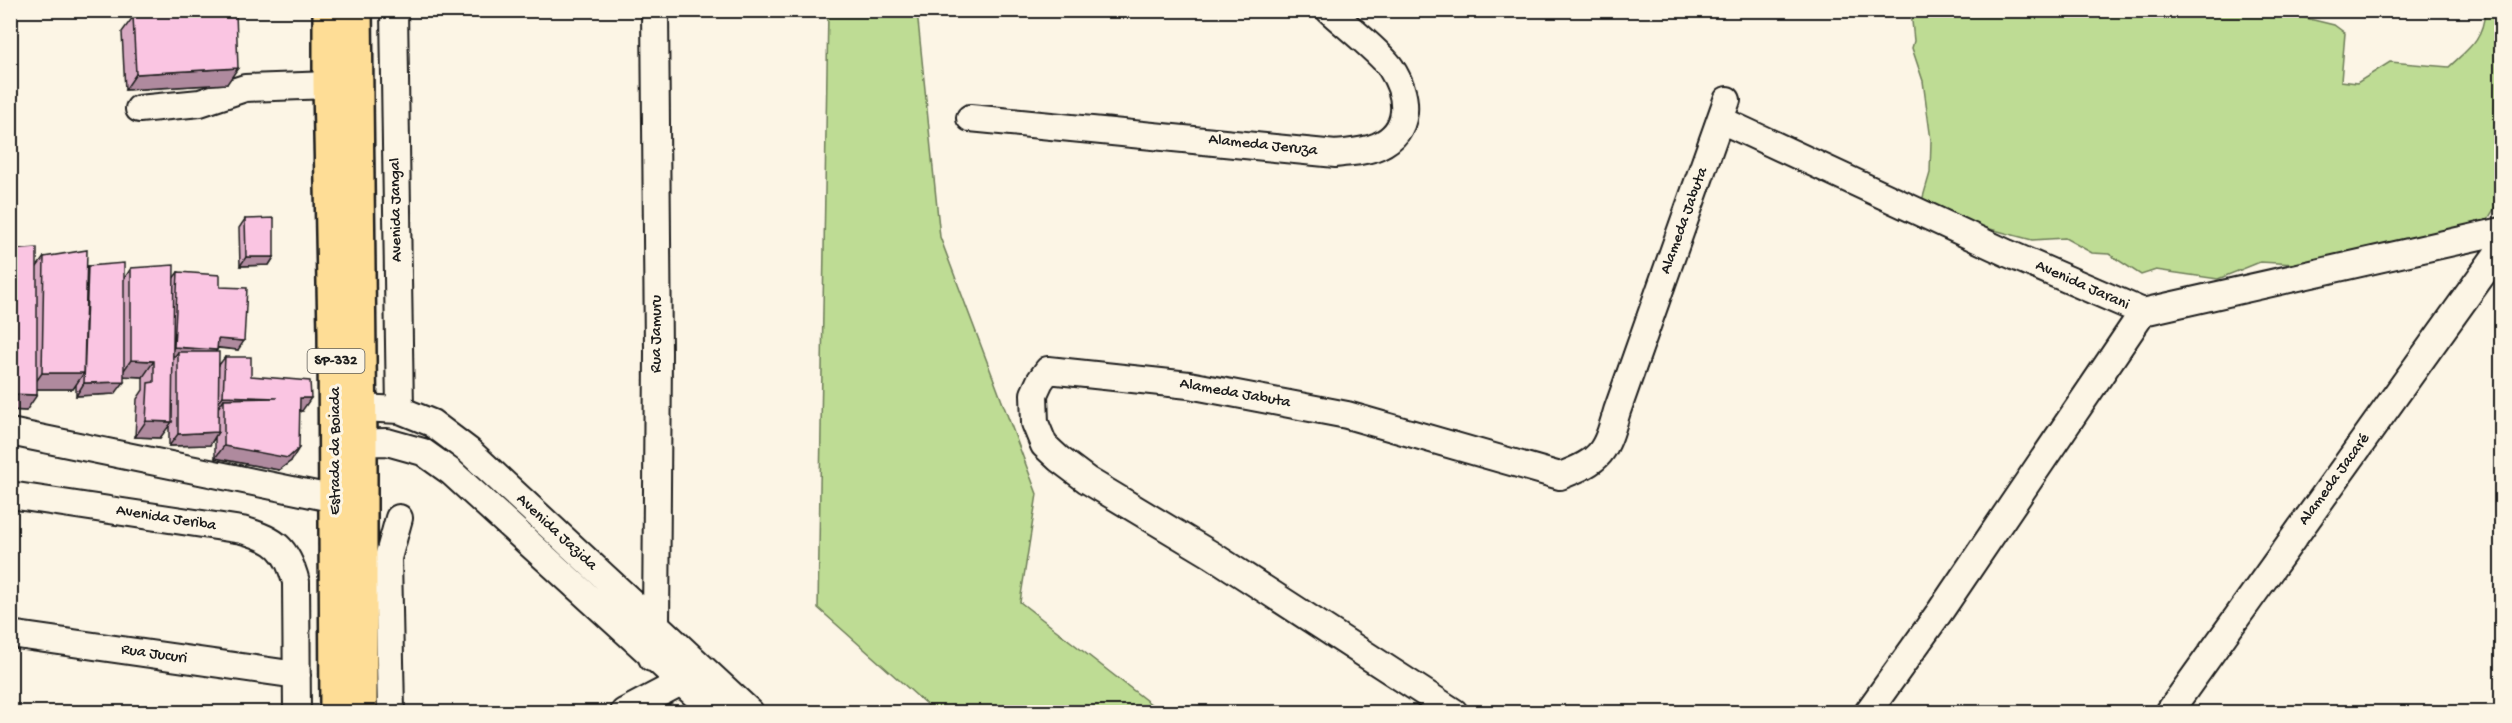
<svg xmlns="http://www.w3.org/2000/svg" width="2512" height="723" viewBox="0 0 2512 723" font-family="'Gochi Hand',sans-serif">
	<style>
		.green { fill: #bedc94; stroke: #6d7c58; stroke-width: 1.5 }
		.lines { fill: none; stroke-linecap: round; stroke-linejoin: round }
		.minor-casing { stroke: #1c1c1c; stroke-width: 30 }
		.major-casing { stroke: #1c1c1c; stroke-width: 38 }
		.minor { stroke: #fcf5e5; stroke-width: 26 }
		.major { stroke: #fedd96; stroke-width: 33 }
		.wall { fill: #d7a9c2; stroke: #1c1c1c; stroke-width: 1.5 }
		.shaded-wall { fill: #af8a9e; stroke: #1c1c1c; stroke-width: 1.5 }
		.building { fill: #fac5e2; stroke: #1c1c1c; stroke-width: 1.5 }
		.labels { text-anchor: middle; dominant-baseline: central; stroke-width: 6; stroke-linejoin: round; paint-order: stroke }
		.shield { fill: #fcf5e5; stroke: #5f5d58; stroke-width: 1.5 }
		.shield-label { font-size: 15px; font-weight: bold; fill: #1c1c1c }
		.street-label { font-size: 16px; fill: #1c1c1c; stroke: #fcf5e5 }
	</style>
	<rect width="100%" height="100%" fill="#fcf5e5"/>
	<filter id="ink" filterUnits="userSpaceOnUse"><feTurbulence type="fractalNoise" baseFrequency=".0167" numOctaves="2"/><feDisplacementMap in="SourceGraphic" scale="12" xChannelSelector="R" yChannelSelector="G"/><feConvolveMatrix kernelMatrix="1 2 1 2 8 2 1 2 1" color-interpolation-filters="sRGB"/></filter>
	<g filter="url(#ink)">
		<path class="green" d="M828 11H917L940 237 1037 494 1020 602 1161 712H935L818 608Z
			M1911 11H2277L2334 25 2345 33 2341 81 2357 83 2390 62 2449 67C2469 48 2483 40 2485 11H2501V202L2498 203 2488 219 2462 234 2330 266 2260 262 2218 279 2156 270 2141 275 2109 254 2092 253 2065 238 2032 240 1952 219 1921 204 1930 173 1931 140 1923 81 1912 48 1914 41Z"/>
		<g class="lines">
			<g class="minor-casing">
				<path id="minor" d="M394 10 400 410
					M139 109 200 103 245 88 330 85
					M970 118 1336 154C1349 152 1366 152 1378 146 1412 131 1409 96 1391 68 1381 53 1344 24 1329 10
					M1721 120 2007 253 2143 312 2502 231
					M341 407 400 410 432 423 469 451 750 712
					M10 432 336 499
					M342 443 387 442 423 452 451 472 714 712
					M10 495 242 530C275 539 287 548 296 582L297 712
					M10 634 297 675
					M652 658 656 627 658 352 655 10
					M391 712 388 558 399 518
					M624 712 681 682
					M1454 712 1212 555 1087 480 1059 459 1044 445 1035 423 1034 394 1040 381 1048 370 1189 385 1347 415 1560 476C1602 460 1605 453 1617 411L1727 100
					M1868 712 1941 610 2143 312
					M2169 712 2502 247"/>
			</g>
			<g class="major-casing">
				<path id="major" d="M330 10V85L335 333 337 712
					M355 10 360 442V712"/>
			</g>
			<use href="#minor" class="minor"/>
			<use href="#major" class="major"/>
		</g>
		<path class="wall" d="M118 10H255L253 14H236L227 84 125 90 122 32 133 17H118Z
			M245 219 274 257 269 265 240 266 239 228Z
			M10 250 37 267 44 257 86 269 88 266 124 279 131 268 173 279 178 272 220 287 238 350 217 348 215 352 219 365 225 357 251 376 302 411H299L291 461 279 470 215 458V437L210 445 169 446V425L160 438 135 437 137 399 143 390V377L124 376 115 394 76 396V384L73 389H37L26 411 10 410Z"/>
		<path class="shaded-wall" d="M123 10H255L253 14 118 17Z
			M238 68 227 84 125 90 136 74Z
			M246 257H274L269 265 240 266Z
			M218 339 244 341 238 350 212 347Z
			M174 347 217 350 211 359 178 352 175 356H168Z
			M131 360 154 361 143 377 120 376Z
			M42 373H84L73 389H31Z
			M124 382 115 394 76 396 84 383Z
			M10 394 37 395 26 411 10 410Z
			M223 396 277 398 224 399 218 408H214Z
			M300 398H311L302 411 291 410Z
			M146 421 172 422 160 438 135 437Z
			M218 432 210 445 169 446 178 434Z
			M224 446 299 448 291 461 279 470 215 458Z"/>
		<path class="building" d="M236 13 238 68 136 74 133 16Z
			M274 218V257H246L245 219Z
			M37 248V395L10 394V250Z
			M87 250 84 373H42L44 257Z
			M124 263V382L84 383 88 266Z
			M174 265 172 422 146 421 148 383 154 382V361L131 360V268Z
			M178 272 220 275V287L247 288 244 341 218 339 217 350 174 347Z
			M178 352H219L218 432 178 434Z
			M225 357H251V376L310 381 311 398H300L299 448 288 458 224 446V399L277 398 223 396Z"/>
	</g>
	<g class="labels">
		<rect class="shield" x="307.5" y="349" width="57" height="24" rx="4.5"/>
		<g class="shield-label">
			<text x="336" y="361">SP-332</text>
		</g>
		<g class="street-label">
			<text transform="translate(1263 146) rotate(6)">Alameda Jeruza</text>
			<text transform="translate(397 210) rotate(-91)">Avenida Jangal</text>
			<text transform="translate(1685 221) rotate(-70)">Alameda Jabuta</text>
			<text transform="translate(2082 286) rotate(24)">Avenida Jarani</text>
			<text transform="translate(657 334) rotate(-90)">Rua Jamuru</text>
			<text transform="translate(1235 394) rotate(10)">Alameda Jabuta</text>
			<text transform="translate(336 451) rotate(-90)">Estrada da Boiada</text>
			<text transform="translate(2335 480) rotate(-54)">Alameda Jacaré</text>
			<text transform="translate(166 519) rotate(9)">Avenida Jeriba</text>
			<text transform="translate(556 533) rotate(43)">Avenida Jazida</text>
			<text transform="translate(154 655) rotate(8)">Rua Jucuri</text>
		</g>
	</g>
	<rect width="2512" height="723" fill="none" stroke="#fcf5e5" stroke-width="36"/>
	<rect x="18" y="18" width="2476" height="687" fill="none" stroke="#1c1c1c" stroke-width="2" filter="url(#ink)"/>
</svg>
